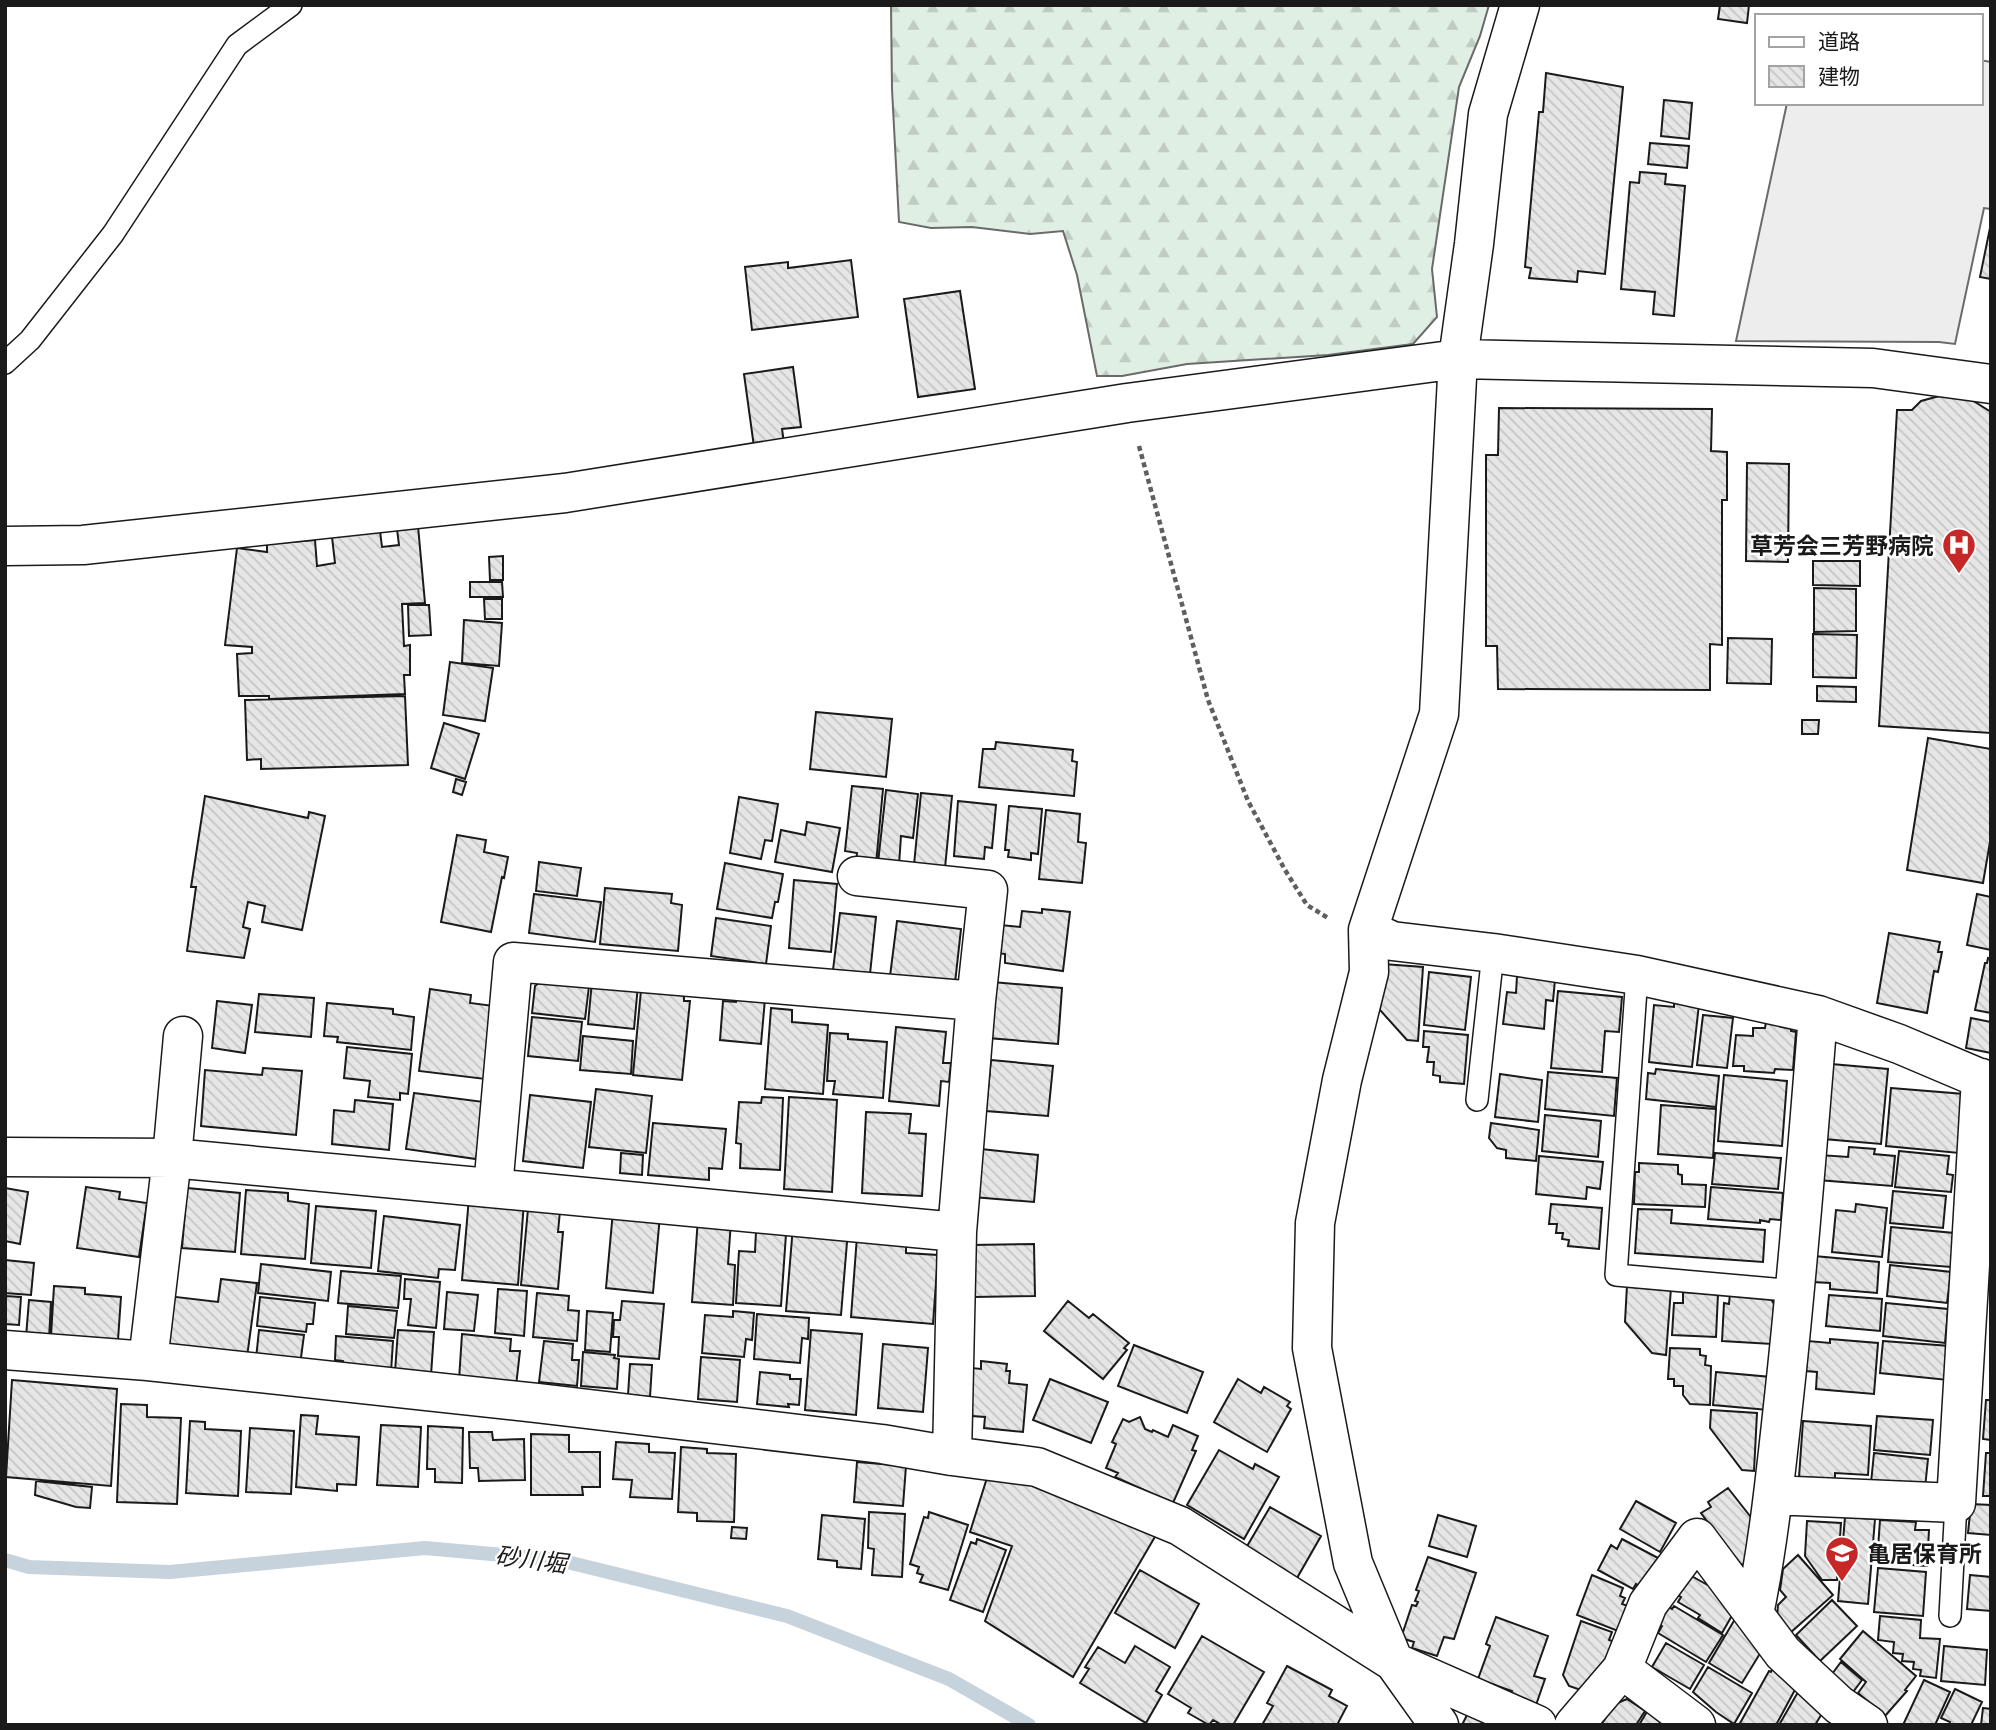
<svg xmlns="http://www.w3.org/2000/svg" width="1996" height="1730" viewBox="0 0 1996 1730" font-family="'IBM Plex Sans','Noto Sans JP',sans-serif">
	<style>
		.forest { fill: url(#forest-firs); stroke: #6a6a6a; stroke-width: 2 }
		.parking { fill: #ededed; stroke: #6a6a6a; stroke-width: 2 }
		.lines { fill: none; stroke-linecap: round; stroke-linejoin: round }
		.stream { stroke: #c6d2dc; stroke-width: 14 }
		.building { fill: url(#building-back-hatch); stroke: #1a1a1a; stroke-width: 2 }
		.lane-casing { stroke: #1a1a1a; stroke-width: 24 }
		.street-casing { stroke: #1a1a1a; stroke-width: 41 }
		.path { stroke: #5f5f5f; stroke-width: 4.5; stroke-dasharray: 5 3.5; stroke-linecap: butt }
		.lane { stroke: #fff; stroke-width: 21 }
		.street { stroke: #fff; stroke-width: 38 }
		.labels { text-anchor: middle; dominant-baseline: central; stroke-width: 5; stroke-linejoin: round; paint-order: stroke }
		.poi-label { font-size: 23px; font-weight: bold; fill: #1a1a1a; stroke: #fff; text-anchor: end }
		.water-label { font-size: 24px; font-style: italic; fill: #1a1a1a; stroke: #fff }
	</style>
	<defs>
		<pattern id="forest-firs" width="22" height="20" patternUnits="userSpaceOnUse" patternTransform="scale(1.75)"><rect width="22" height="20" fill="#e0efe3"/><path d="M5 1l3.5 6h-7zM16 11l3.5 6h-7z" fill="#c0ccc2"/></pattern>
		<pattern id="building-back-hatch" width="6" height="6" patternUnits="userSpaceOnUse" patternTransform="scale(1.75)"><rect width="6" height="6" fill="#e6e6e6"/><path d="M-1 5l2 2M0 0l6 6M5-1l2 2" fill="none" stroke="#c5c5c5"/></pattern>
	</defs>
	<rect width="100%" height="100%" fill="#fff"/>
	<path class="forest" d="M891 5H1489L1480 36 1459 87 1432 269 1437 317 1413 344 1328 355 1187 364 1122 376H1097L1077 275 1063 231 1030 234 972 227 931 228 899 222 892 89Z"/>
	<path class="parking" d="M1980 60 1991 62V209L1984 208 1955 344 1939 342 1736 341 1787 103H1980Z"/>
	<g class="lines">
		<path class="stream" d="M5 1560 29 1567 170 1572 425 1548 559 1560 787 1616 949 1679 1029 1725"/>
	</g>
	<path class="building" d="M1720 5H1749L1747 23 1718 19Z
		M1546 73 1623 87 1605 274 1578 271 1577 282 1529 278 1531 268 1525 267 1539 112H1543Z
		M1664 100 1692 103 1689 139 1661 136Z
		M1650 143 1689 146 1687 168 1648 164Z
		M1640 172 1666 174 1665 184 1685 186 1674 316 1653 314 1655 292 1621 289 1630 182 1639 183Z
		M1991 223V279L1980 277Z
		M851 260 858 317 752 330 745 267 788 262V268Z
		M960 291 975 389 918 397 904 299Z
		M793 367 801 427 782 429 784 443 754 447 744 374Z
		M1943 395 1967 397 1991 412V733L1879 726 1897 410H1912L1921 401Z
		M1499 408 1712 409 1711 451 1727 452V500H1722V645L1710 644V690L1498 689 1497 646H1486V455H1498Z
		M1747 463 1789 464 1788 562 1746 561Z
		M418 526 425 603 402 604 404 646 410 645V675H404L405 694 269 699V696H239L237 654 252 653V647L225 645 237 548 267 552V544L315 540 317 566 335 563 332 537 380 531 382 547 399 545 397 529Z
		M503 556V580H490L489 557Z
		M1813 561H1860V586L1813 585Z
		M470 582H502L503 597H470Z
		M1814 588 1856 589V631L1814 632Z
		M484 599H502V619H485Z
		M408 605H429L431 635 409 636Z
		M464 620 502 623 499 666 462 663Z
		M1813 634 1857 635 1856 678 1813 677Z
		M1728 638 1772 639 1771 684 1727 683Z
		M450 662 493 668 485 721 443 715Z
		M1817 686 1856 687V702L1817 701Z
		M405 696 408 765 261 769V759L247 760 245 700Z
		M816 712 892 719 886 777 810 769Z
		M1802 720H1819L1818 734H1802Z
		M444 723 479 734 465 779 431 768Z
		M1928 738 1991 749V836L1983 883 1907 870Z
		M996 742 1073 750 1072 761 1077 762 1074 796 979 787 983 749H995Z
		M456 779 466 782 462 795 453 792Z
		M852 786 883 789 876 864 856 862 857 853 845 851Z
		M886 790 918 794 913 838 901 836 899 865 878 863Z
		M921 793 952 796 945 868 914 865Z
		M205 796 308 818 309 812 325 816 302 930 262 922 265 906 248 902 243 927 250 929 244 958 187 951 196 887H191Z
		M739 797 778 804 772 841 765 840 761 859 730 853Z
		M958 801 996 805 992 848 985 847 984 859 954 856Z
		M1009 806 1042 809 1038 854 1031 853V860L1008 857 1009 850H1005Z
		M1046 810 1080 814 1078 842 1086 843 1082 883 1039 879Z
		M807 822 840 828 832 872 775 862 781 830 805 835Z
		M457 835 486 840 484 852 508 857 504 878 502 877 491 932 441 922Z
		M539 862 581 868 577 896 536 891Z
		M725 863 783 874 778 902H775L772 918 717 909Z
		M794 880 837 884 831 952 789 948Z
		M605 888 672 894 671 903 682 905 678 951 600 944Z
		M534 894 601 902 595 942 529 933Z
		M1977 894 1991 897V950L1967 945Z
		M1042 909 1070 912 1063 971 1005 963V954L998 953 1001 925 1020 927 1022 911 1042 913Z
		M840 913 876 917 870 974 833 970Z
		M716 918 771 926 766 964 711 956Z
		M897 921 961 929 955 983 890 976Z
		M1889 933 1940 942 1938 952H1942L1938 972 1934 971 1927 1013 1877 1003Z
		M1988 958 1991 959V1013L1975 1010 1985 963H1987Z
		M1383 964 1423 967 1418 1041 1407 1040 1380 1010Z
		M1429 972 1471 977 1465 1030 1424 1025Z
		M551 974 590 978 585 1019 532 1013 535 986Z
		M1517 976 1555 980 1553 1001 1546 1000 1544 1029 1503 1024 1507 992 1516 993Z
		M592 981 638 985 634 1029 588 1024Z
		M992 982 1062 988 1058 1044 988 1038Z
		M430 989 471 995 470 1003 494 1006 485 1079 419 1071Z
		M641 990 684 995V1001H690L682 1080 633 1075Z
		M1558 991 1622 997 1619 1032 1605 1031 1602 1072 1551 1068Z
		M259 994 314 998 311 1037 255 1032Z
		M736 996 765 999 761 1044 720 1040 723 1001 736 1002Z
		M217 1001 252 1005 245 1053 212 1048Z
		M1674 1001 1699 1004 1692 1067 1649 1062 1654 1005 1674 1007Z
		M327 1003 393 1009V1014L414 1017 411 1050 337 1042 338 1037 324 1036Z
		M771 1008 792 1010V1022L828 1025 823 1094 765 1089Z
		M1703 1015 1733 1018 1727 1068 1697 1065Z
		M532 1017 582 1022 578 1061 528 1056Z
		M1971 1018 1991 1022V1053L1966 1048Z
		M1766 1022 1791 1024V1031L1796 1032 1793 1070 1775 1069 1774 1073 1744 1071V1066H1733L1736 1035 1753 1036V1028H1765Z
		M896 1027 946 1032 943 1063H951L949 1082 941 1081 939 1106 889 1101Z
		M1424 1031 1468 1035 1464 1084 1440 1082V1076L1433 1075 1434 1062H1427L1429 1047H1423Z
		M830 1033 848 1034V1039L887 1042 883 1098 833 1094 835 1081H827Z
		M583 1036 633 1041 631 1074 580 1070Z
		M347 1047 412 1054 408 1094 400 1093V1100L368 1097 370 1081 344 1078Z
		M991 1060 1053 1066 1048 1116 986 1111Z
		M1831 1064 1888 1069 1881 1144 1824 1139Z
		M263 1068 302 1071 296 1135 201 1126 205 1070 262 1075Z
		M1656 1069 1719 1076 1716 1107 1646 1099 1648 1073 1655 1074Z
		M1548 1072 1617 1078 1614 1116 1545 1109Z
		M1500 1074 1542 1080 1538 1122 1495 1117Z
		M1724 1075 1787 1081 1782 1146 1718 1141Z
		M1891 1088 1964 1094 1959 1153 1886 1146Z
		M596 1089 652 1096 646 1153 589 1147Z
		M414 1093 484 1102 476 1159 406 1149Z
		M530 1095 591 1102 583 1168 523 1161Z
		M762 1097 783 1098 780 1170 740 1168 741 1144 736 1143 739 1102 761 1103Z
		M789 1097 837 1100 832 1192 784 1189Z
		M355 1100 393 1104 389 1150 332 1144 334 1110 354 1112Z
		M1661 1105 1716 1109 1713 1158 1658 1154Z
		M866 1112 911 1114 909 1133 926 1134 922 1196 862 1193Z
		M1545 1115 1601 1121 1598 1157 1542 1151Z
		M653 1123 726 1129 722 1169 709 1168V1180L648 1175Z
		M1491 1123 1539 1130 1536 1161 1506 1158V1150L1497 1148 1489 1138Z
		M1849 1147 1875 1149 1874 1154 1895 1156 1892 1186 1818 1180 1820 1155 1848 1157Z
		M981 1149 1038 1155 1034 1202 973 1197Z
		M1899 1151 1949 1156 1947 1174 1953 1175 1951 1192 1895 1187Z
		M621 1153 643 1155 642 1175 620 1173Z
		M1715 1153 1781 1158 1778 1189 1712 1184Z
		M1539 1156 1603 1162 1600 1189 1587 1187 1586 1199 1536 1194Z
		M1639 1163 1678 1165V1174L1682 1175V1184L1706 1185 1705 1207 1634 1204 1635 1172H1639Z
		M86 1187 120 1192 119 1199 147 1203 139 1257 77 1248Z
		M1711 1187 1783 1193 1781 1220 1770 1219 1769 1222 1760 1220V1223L1708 1219Z
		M5 1188 28 1192 20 1244 5 1241Z
		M187 1188 240 1193 235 1252 182 1248Z
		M246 1190 288 1193V1201L309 1204 305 1259 241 1254Z
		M1893 1191 1946 1196 1943 1228 1890 1223Z
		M469 1197 524 1201 518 1285 462 1280Z
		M1551 1204 1602 1208 1599 1249 1568 1246 1569 1240 1562 1239 1563 1233H1556L1557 1224H1549Z
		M1856 1204 1887 1208 1882 1257 1832 1252 1836 1210 1855 1212Z
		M316 1206 376 1211 371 1268 311 1263Z
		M528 1209 560 1211 558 1232H563L558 1289 521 1285Z
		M1638 1209 1672 1210 1671 1223 1765 1230 1763 1262 1635 1253Z
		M613 1211 660 1215 653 1293 606 1288Z
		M384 1216 460 1225 455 1270 439 1269 438 1278 378 1271Z
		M698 1218 731 1221 728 1264 735 1265 733 1305 692 1302Z
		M793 1226 848 1230 841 1315 786 1311Z
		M1891 1227 1954 1233 1951 1267 1888 1262Z
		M756 1231 786 1234 781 1306 736 1303 739 1251 755 1252Z
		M857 1236 906 1240V1253L938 1255 933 1324 851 1317Z
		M1034 1244 1035 1296 973 1297 971 1245Z
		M1814 1256 1879 1262 1877 1293 1830 1289V1283L1813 1282Z
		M5 1260 34 1263 31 1295 5 1293Z
		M261 1264 331 1272 328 1301 258 1293Z
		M1890 1265 1951 1272 1947 1303 1887 1296Z
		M341 1271 401 1276 398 1308 338 1303Z
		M221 1279 257 1283 247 1357 161 1345 168 1296 218 1302Z
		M405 1279 440 1282 436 1328 408 1325 411 1299H404Z
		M1627 1285 1671 1288 1666 1355 1652 1353 1625 1322Z
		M54 1286 85 1288V1294L121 1297 118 1340 51 1336Z
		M498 1289 527 1291 524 1336 495 1333Z
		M447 1292 478 1295 474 1331 444 1329Z
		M1683 1292 1718 1294 1716 1337 1672 1335 1674 1303H1683Z
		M537 1293 569 1296 568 1310 579 1311 577 1341 533 1337Z
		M1730 1293 1769 1296 1774 1304 1772 1344 1722 1341 1724 1303 1729 1304Z
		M1829 1295 1882 1299 1880 1331 1826 1326Z
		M5 1296 21 1297 19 1325 5 1324Z
		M260 1297 315 1303 313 1324H307L306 1332 257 1326Z
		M29 1300 51 1302 49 1339 26 1337Z
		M622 1301 664 1304 659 1359 618 1356 619 1337H613L614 1320H620Z
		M1068 1301 1089 1318 1093 1314 1129 1343 1124 1348 1127 1350 1103 1379 1044 1331Z
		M1886 1303 1948 1309 1945 1343 1883 1336Z
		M348 1306 397 1311 394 1338 346 1334Z
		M587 1311 613 1313 610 1352 585 1350Z
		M733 1311 754 1313 752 1340 746 1339 744 1357 702 1353 705 1315 733 1317Z
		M757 1314 809 1318 808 1339 802 1338 800 1363 754 1359Z
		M259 1330 304 1335 300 1365 256 1359Z
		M398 1330 434 1332 431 1375 395 1372Z
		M811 1330 862 1334 856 1415 805 1410Z
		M462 1334 511 1339 510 1351H520L516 1386 459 1380Z
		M336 1336 393 1341 391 1372 342 1368 343 1361 335 1360Z
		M1830 1339 1878 1343 1874 1394 1816 1389 1817 1372 1806 1371 1808 1341 1830 1343Z
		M544 1341 573 1344 572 1360H579L577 1386 539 1382Z
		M1883 1341 1950 1346 1948 1380 1880 1373Z
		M883 1344 928 1348 923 1412 878 1408Z
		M1134 1345 1203 1372 1187 1413 1118 1386Z
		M1670 1348 1700 1349V1355L1706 1356 1705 1365 1711 1366 1710 1405 1690 1404 1683 1395V1386H1674V1379H1668Z
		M583 1352 615 1355 614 1358 619 1359 617 1389 581 1386Z
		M701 1357 740 1360 737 1402 698 1399Z
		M981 1361 1007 1364 1006 1371H1010L1009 1383 1027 1385 1023 1432 984 1428 985 1417 958 1415 962 1367 981 1369Z
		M630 1364 652 1365 650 1397 628 1395Z
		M760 1372 790 1375V1379H801L799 1405 788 1404 789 1407 757 1404Z
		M1716 1372 1771 1377 1768 1410 1713 1405Z
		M1050 1379 1108 1402 1091 1443 1033 1420Z
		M1238 1379 1261 1393 1264 1387 1290 1402 1287 1406 1291 1409 1267 1452 1214 1422Z
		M12 1380 117 1389 111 1486 6 1477Z
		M1990 1390H1991V1440L1983 1439 1986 1400H1990Z
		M121 1404 147 1405V1417L181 1418 177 1504 117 1502Z
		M1711 1410 1757 1413 1754 1471 1742 1470 1710 1428Z
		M301 1415 318 1416 316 1434 359 1437 356 1485 337 1484V1491L296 1487Z
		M1877 1416 1933 1420 1930 1455 1874 1450Z
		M1140 1417 1145 1429 1152 1432 1153 1430 1168 1437 1173 1425 1198 1436 1192 1450 1196 1451 1173 1503 1115 1477 1118 1473 1106 1468 1116 1444 1112 1442 1123 1419 1129 1422Z
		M190 1421 205 1422V1429L241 1431 238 1496 186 1493Z
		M1803 1421 1871 1426 1868 1475 1835 1473V1479L1799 1477Z
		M381 1425 421 1427 418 1487 377 1485Z
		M428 1426 463 1428 462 1483 435 1482V1469H427Z
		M250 1428 294 1431 291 1494 246 1492Z
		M469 1432H492L493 1440 524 1439 525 1480 479 1481 478 1468H470Z
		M531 1434 569 1435V1452H600V1487H582L583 1495H531Z
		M616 1442 649 1444V1452L675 1453 672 1499 630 1497 632 1480 613 1479Z
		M681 1447 707 1449V1453L736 1454 734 1522 697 1521V1513L678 1512Z
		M1219 1450 1253 1469 1255 1464 1279 1477 1244 1539 1187 1505Z
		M1874 1453 1928 1459 1925 1488 1871 1483Z
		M1986 1453H1991V1496H1983Z
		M857 1462 906 1466 903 1506 854 1502Z
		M991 1465 1156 1535 1073 1677 985 1621 1012 1546 970 1532Z
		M36 1481 92 1487 90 1508 76 1507 35 1495Z
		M1728 1488 1757 1525 1753 1563 1739 1565 1701 1513 1711 1507 1708 1502Z
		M1636 1501 1676 1523 1660 1552 1620 1529Z
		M1971 1504 1991 1505V1535L1968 1533Z
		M1270 1507 1321 1536 1297 1578 1246 1548Z
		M869 1512 905 1514 902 1577 872 1575 874 1549 868 1548Z
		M929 1512 968 1525 948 1590 920 1582 923 1575 917 1573 919 1567 910 1564 924 1517 928 1518Z
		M822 1515 865 1519 861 1569 837 1567V1561L818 1559Z
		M1438 1515 1476 1526 1467 1557 1429 1546Z
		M1845 1517 1875 1519 1868 1604 1838 1601Z
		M1880 1520 1916 1522 1915 1530H1929L1927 1566 1877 1563Z
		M1807 1521 1841 1523 1837 1580H1822L1805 1556Z
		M732 1527 747 1528 746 1539 731 1538Z
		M977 1539 1006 1550 983 1612 950 1600 971 1542 976 1544Z
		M1622 1539 1658 1558 1642 1588 1636 1584 1633 1589 1598 1570 1611 1545 1617 1549Z
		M1798 1555 1833 1595 1790 1633 1777 1618 1778 1605 1786 1597 1780 1590 1783 1569Z
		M1428 1557 1476 1573 1454 1639 1444 1637 1437 1656 1412 1648 1414 1642 1401 1638 1412 1605 1416 1606 1418 1602 1415 1601 1419 1591 1416 1590Z
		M1878 1568 1926 1572 1923 1616 1874 1612Z
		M1140 1570 1199 1604 1175 1648 1115 1613Z
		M1688 1574 1720 1592 1734 1612 1722 1633 1698 1618 1700 1615 1678 1602 1681 1597 1676 1594Z
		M1592 1575 1623 1588 1620 1596 1625 1598 1622 1604 1628 1606 1618 1631 1577 1615Z
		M1970 1575 1991 1577V1611L1967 1609Z
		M1832 1600 1857 1626 1820 1661 1796 1635Z
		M1668 1606 1672 1609 1674 1606 1723 1635 1706 1662 1658 1633 1662 1626 1657 1623Z
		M1880 1616 1921 1620 1920 1638 1940 1639 1936 1678 1920 1676 1921 1670 1913 1669 1914 1662 1902 1661 1903 1654 1893 1653 1894 1642 1878 1640Z
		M1496 1617 1548 1636 1534 1676 1545 1679 1536 1705 1510 1696 1512 1691 1478 1679 1490 1646 1486 1644Z
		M1735 1619 1764 1647 1742 1683 1709 1663Z
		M1581 1621 1612 1632 1609 1640 1618 1643 1584 1691 1569 1686 1563 1675Z
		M1863 1631 1916 1676 1905 1690 1907 1691 1885 1716 1858 1693 1866 1682 1840 1659Z
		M1202 1636 1264 1672 1233 1725H1222L1213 1720 1209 1725 1188 1713 1191 1708 1168 1694Z
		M1666 1643 1704 1665 1690 1689 1652 1667Z
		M1135 1646 1170 1667 1156 1691 1162 1695 1146 1723 1080 1683 1089 1669 1085 1667 1098 1647 1125 1663Z
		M1944 1646 1987 1650 1985 1685 1941 1681Z
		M1841 1662 1862 1680 1853 1692 1832 1674Z
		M1287 1666 1332 1690 1329 1696 1347 1706 1337 1725H1262L1273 1706 1267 1703Z
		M1774 1666 1797 1686 1776 1725H1739L1769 1671 1771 1672Z
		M1708 1667 1752 1693 1734 1724 1716 1712 1693 1692Z
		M1924 1680 1950 1692 1935 1725H1903Z
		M1955 1689 1982 1702 1971 1725H1949L1950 1722 1941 1718Z
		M1798 1692 1826 1707 1815 1725H1779Z
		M1627 1699 1645 1711 1636 1725H1601L1615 1704Z
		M1651 1705 1665 1725H1639Z
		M1983 1708 1991 1709V1725H1981Z
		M1468 1713 1503 1725H1462Z"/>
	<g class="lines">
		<g class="lane-casing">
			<path id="lane" d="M5 363 30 340 113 234 237 45 291 5
				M1637 975 1616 1275 1796 1291
				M1477 1100 1493 953
				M1950 1616 1956 1503"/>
		</g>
		<g class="street-casing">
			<path id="street" d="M5 546 83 545 565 493 1127 403 1458 359 1873 368 1991 384
				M857 876 988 890 976 1001 957 1232 952 1456
				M1368 930 1392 941 1493 953 1637 975 1818 1015 1899 1044 1991 1083
				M5 1157 172 1158 957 1232
				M493 1188 513 962 976 1001
				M5 1350 148 1361 537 1403 882 1444 952 1456 1037 1467 1180 1526 1394 1662 1537 1725
				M148 1361 172 1158 183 1036
				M1773 1495 1956 1503 1981 1078
				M1754 1614C1769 1542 1776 1470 1784 1397 1798 1270 1808 1142 1818 1015
				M1622 1669 1696 1725
				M1439 1725 1394 1662 1353 1563 1312 1348 1315 1223 1342 1080 1369 972 1368 930 1439 714 1458 359 1474 244 1488 114 1520 5
				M1574 1725 1622 1669 1648 1604 1697 1538 1783 1653 1839 1705 1868 1725"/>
		</g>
		<path class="path" d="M1139 446 1208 700 1248 801 1285 870 1307 905 1328 918"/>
		<use href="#lane" class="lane"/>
		<use href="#street" class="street"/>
	</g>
	<defs>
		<g id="hospital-pin" transform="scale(1.75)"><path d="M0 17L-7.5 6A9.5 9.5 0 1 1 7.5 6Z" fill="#c62828" stroke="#fff"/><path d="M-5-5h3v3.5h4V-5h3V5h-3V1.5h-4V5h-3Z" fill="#fff"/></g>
		<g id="school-pin" transform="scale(1.75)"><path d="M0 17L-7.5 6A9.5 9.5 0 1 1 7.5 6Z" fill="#c62828" stroke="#fff"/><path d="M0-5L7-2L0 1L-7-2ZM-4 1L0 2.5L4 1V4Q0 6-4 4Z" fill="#fff"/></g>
	</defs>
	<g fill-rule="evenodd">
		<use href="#hospital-pin" x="1959" y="545"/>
		<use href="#school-pin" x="1842" y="1553"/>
	</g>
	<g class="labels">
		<g class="poi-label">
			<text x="1934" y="545">草芳会三芳野病院</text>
			<text x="1867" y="1553" text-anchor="start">亀居保育所</text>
		</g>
		<g class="water-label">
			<text transform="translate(531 1559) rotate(7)">砂川堀</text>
		</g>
	</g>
	<rect width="1996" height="1730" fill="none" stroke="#1a1a1a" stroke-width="14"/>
	<rect x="1755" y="14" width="228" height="91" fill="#ffffff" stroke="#a3a3a3" stroke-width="2"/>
	<rect x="1769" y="37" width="35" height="10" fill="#ffffff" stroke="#a3a3a3" stroke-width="2"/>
	<text x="1818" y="49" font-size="21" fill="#1a1a1a">道路</text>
	<rect x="1769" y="66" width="35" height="21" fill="url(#building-back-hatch)" stroke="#a3a3a3" stroke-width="2"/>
	<text x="1818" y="84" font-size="21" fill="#1a1a1a">建物</text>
</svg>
